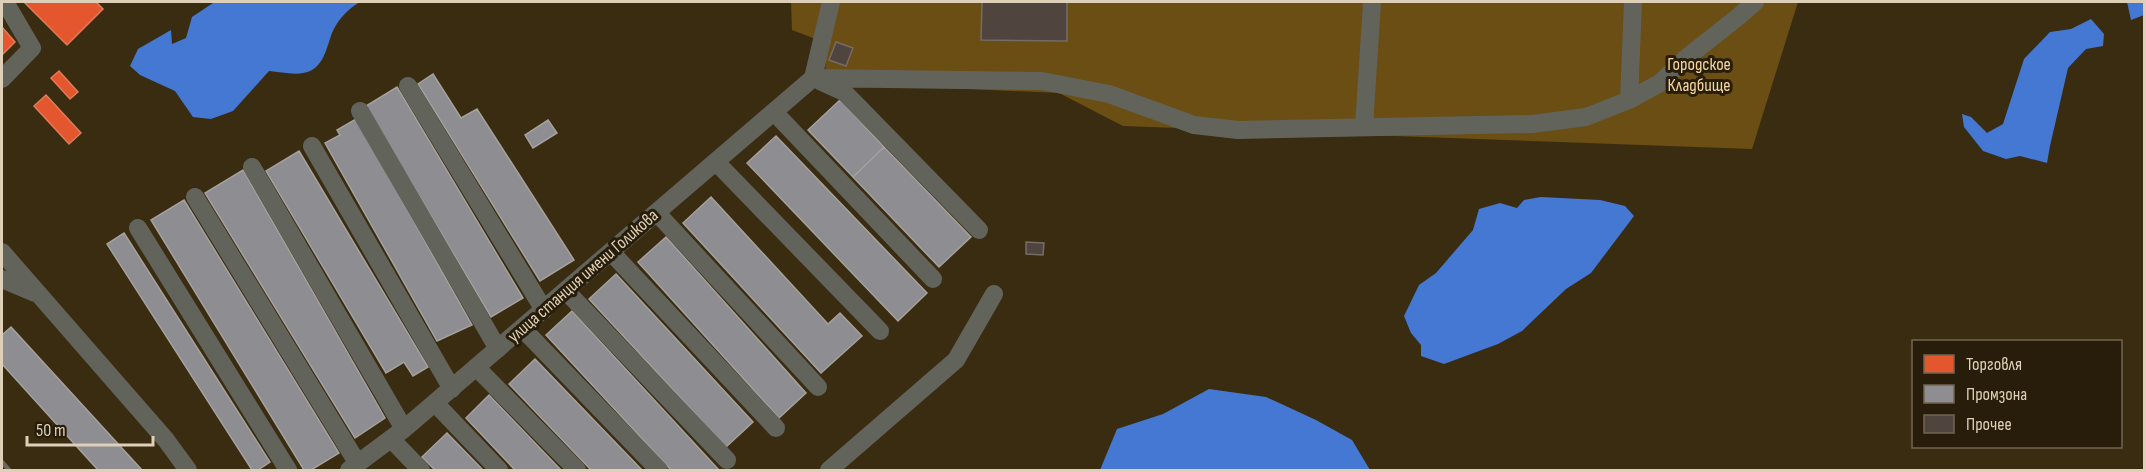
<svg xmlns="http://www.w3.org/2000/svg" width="2146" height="472" viewBox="0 0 2146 472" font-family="'Sofia Sans Condensed',sans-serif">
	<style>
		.green { fill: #6a4e13 }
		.water { fill: #4578d3 }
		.shops { fill: #e4572e; stroke: #e27b57; stroke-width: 1.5 }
		.industry { fill: #8d8d92; stroke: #a5a19d; stroke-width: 1.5 }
		.building { fill: #50443f; stroke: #776b66; stroke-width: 1.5 }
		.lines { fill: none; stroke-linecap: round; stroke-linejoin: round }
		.minor { stroke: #62645c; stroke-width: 18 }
		.rail { stroke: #6c695c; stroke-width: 4.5 }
		.labels { text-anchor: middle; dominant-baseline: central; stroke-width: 6; stroke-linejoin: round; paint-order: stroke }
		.park-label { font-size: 18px; fill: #f6d69f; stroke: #271d0a }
		.street-label { font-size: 18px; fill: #ded0b8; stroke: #271d0a }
	</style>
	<rect width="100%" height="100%" fill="#392c11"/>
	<path class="green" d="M791 2H1798L1752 149 1123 126 1059 93 878 85 825 86 826 43 792 30Z"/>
	<path class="water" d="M2127 2H2144V15L2131 20Z
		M213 3V2H360C348 9 338 19 332 33 327 46 325 62 312 70 300 77 282 72 269 71L233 111 211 119 193 117 175 91 140 75 130 66 138 49 171 30 172 44 186 38 192 17Z
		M2091 19 2104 34 2103 46 2086 49 2068 68 2050 146 2047 163 2020 156 2006 159 1983 151 1964 127 1962 114 1971 117 1987 133 2003 124 2024 59 2050 32 2071 29Z
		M1541 197 1600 200 1625 206 1634 216 1591 273 1566 289 1522 331 1498 344 1444 364 1421 356V345L1411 333 1404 316 1419 285 1436 273 1473 230 1479 209 1500 203 1517 208 1524 200Z
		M1209 389 1266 397 1316 420 1352 440 1370 470H1100L1117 429 1163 414Z"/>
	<path class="shops" d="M24 2H96L103 9 67 45Z
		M2 27 15 42 2 55Z
		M59 71 78 92 70 99 51 78Z
		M46 95 81 133 69 144 34 106Z"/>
	<path class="industry" d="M433 74 461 118 477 109 574 260 540 281 418 84Z
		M397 87 523 298 491 317 366 106Z
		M840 100 884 147 853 177 808 130Z
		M356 119 472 325 437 341 325 143 340 135 337 130Z
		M548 120 557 133 533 148 525 135Z
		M776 136 927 293 898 321 747 163Z
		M884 147 971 237 939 267 853 177Z
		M299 151 428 367 413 376 404 362 386 373 266 171Z
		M243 170 385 418 355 438 205 193Z
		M711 197 828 324 840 313 862 336 821 373 683 223Z
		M184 200 339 453 311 470H304L151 220Z
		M124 233 270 462 258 470H252L107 244Z
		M666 237 806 393 779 418 638 262Z
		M616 274 753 422 726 447 589 299Z
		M572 311 719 470H671L546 335Z
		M11 327 142 470H98L2 364V335Z
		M535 359 642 470H591L509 384Z
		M489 395 561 470H515L466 418Z
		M447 433 483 470H435L422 457Z"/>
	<path class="building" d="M982 2H1067V41L981 40Z
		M836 42 853 48 846 66 829 60Z
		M1026 242 1044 243 1043 255 1026 254Z"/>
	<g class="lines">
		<path class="minor" d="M813 78 1042 81 1109 94 1194 125 1238 130 1532 124 1586 117 1629 100 1660 83 1686 58 1738 17 1755 2
			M813 78 831 2
			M2 79 32 48 5 2
			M820 81 844 92 979 230
			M408 86 544 310
			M1629 100 1633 2
			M360 111 498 349
			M774 112 933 279
			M1364 127 1372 2
			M312 146 452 389
			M716 162 880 331
			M252 167 404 429
			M195 197 358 464
			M657 213 818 387
			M138 228 288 470
			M2 252 166 440 188 470
			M611 252 776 428
			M2 279 35 293
			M566 291 727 460
			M522 328 659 470
			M476 367 577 470
			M435 403 499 470
			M392 440 421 470
			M349 470 404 429 813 78
			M829 470 956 360 994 294"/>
		<path class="rail" d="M2 462 9 470"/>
	</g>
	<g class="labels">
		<g class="park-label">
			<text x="1699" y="64">Городское<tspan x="1699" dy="21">Кладбище</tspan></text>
		</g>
		<g class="street-label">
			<text transform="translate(583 276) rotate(-41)">улица станция имени Голикова</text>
		</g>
	</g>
	<rect width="2146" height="472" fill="none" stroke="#ded0b8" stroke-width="6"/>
	<rect x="1912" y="340" width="210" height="108" fill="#271d0a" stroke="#706550" stroke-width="1.5"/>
	<rect x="1924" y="355" width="30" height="18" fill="#e4572e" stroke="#706550" stroke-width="1.5"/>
	<text x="1966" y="370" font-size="18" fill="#ded0b8">Торговля</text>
	<rect x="1924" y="385" width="30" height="18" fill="#8d8d92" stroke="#706550" stroke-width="1.5"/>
	<text x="1966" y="400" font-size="18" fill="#ded0b8">Промзона</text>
	<rect x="1924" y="415" width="30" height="18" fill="#50443f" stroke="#706550" stroke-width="1.5"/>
	<text x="1966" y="430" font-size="18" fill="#ded0b8">Прочее</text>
	<path d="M27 436v9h126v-9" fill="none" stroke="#ded0b8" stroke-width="3"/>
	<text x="36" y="436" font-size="18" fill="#ded0b8" stroke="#271d0a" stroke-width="4.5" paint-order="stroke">50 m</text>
</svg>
